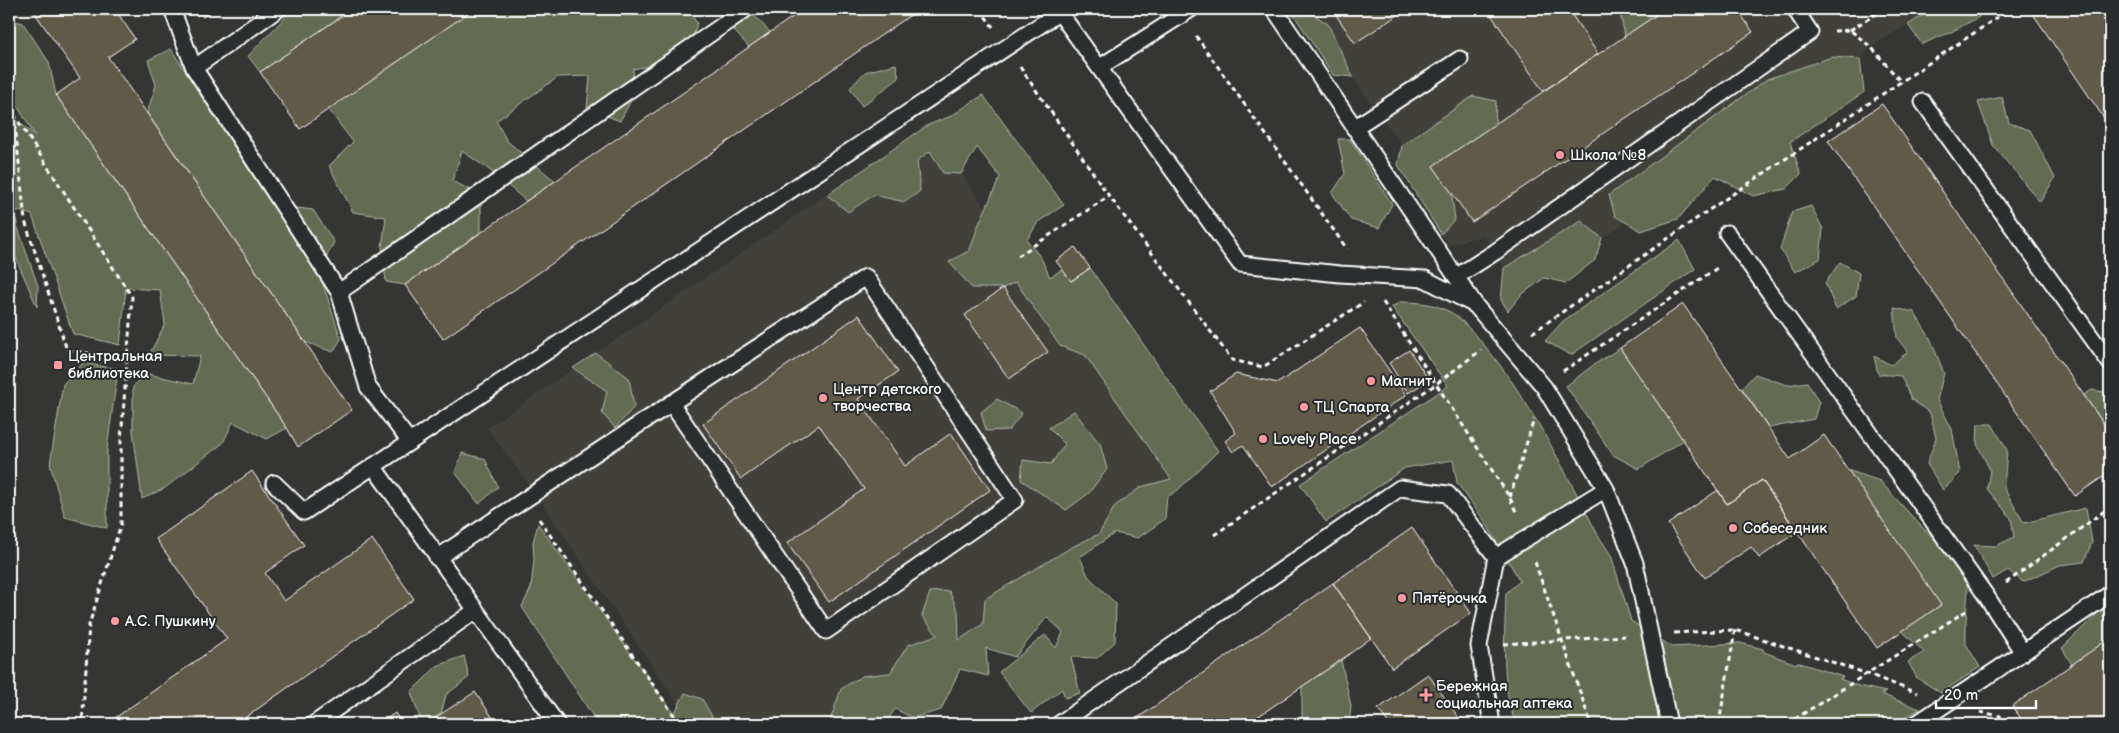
<svg xmlns="http://www.w3.org/2000/svg" width="2119" height="733" viewBox="0 0 2119 733" font-family="'Balsamiq Sans',sans-serif">
	<style>
		.built { fill: #42413b }
		.green { fill: #636c52; stroke: #b1b6a8 }
		.building { fill: #615a4a; stroke: #fff }
		.lines { fill: none; stroke-linecap: round; stroke-linejoin: round }
		.service-casing { stroke: #fff; stroke-width: 19 }
		.path { stroke: #fff; stroke-width: 3; stroke-dasharray: 5 4; stroke-linecap: butt }
		.service { stroke: #2a2d2e; stroke-width: 15 }
		.poi-dot { fill: #ff9aa2; stroke: #2a2d2e; stroke-width: 2 }
		.labels { text-anchor: middle; dominant-baseline: central; stroke-width: 4; stroke-linejoin: round; paint-order: stroke }
		.poi-label { font-size: 15px; fill: #fff; stroke: #2a2d2e; text-anchor: start }
	</style>
	<rect width="100%" height="100%" fill="#353634"/>
	<filter id="ink" filterUnits="userSpaceOnUse"><feTurbulence type="fractalNoise" baseFrequency=".02" numOctaves="2"/><feDisplacementMap in="SourceGraphic" scale="10" xChannelSelector="R" yChannelSelector="G"/><feConvolveMatrix kernelMatrix="1 2 1 2 8 2 1 2 1" color-interpolation-filters="sRGB"/></filter>
	<g filter="url(#ink)">
		<path class="built" d="M1290 9H1932L1871 47 1860 59 1521 295 1484 235 1449 245 1398 165 1402 145 1353 78 1333 75Z
			M928 125 1178 490 836 724H692L535 493 487 428Z"/>
		<path class="green" d="M293 9H352L260 72 248 56Z
			M474 9H687L697 23 687 59 633 69 634 95 620 121 587 108 590 76 558 77 496 121 507 141 555 181 526 201 491 171 462 151 452 181 481 195V232L405 285 386 282 382 247 386 217 353 212 329 166 353 142 328 109Z
			M714 9H748L770 32 749 47Z
			M1290 9H1305L1328 24 1353 77 1333 75Z
			M1619 9H1665L1625 36Z
			M1932 9H1980L1979 17 1951 32 1922 44 1908 25Z
			M9 19 23 23 49 62 56 95 287 428 267 439 233 422 223 443 165 488 142 499 133 431V387L144 373 193 384 200 356 149 355 165 324 160 290 126 288 120 345 73 334 32 215 16 210 17 225 38 286 37 307 9 242V114L35 135 9 93Z
			M171 49 272 205 313 210 334 242 319 272 341 339 333 352 305 342 147 113 156 85 148 60Z
			M1832 57 1860 59 1864 92 1790 142 1801 174 1786 189 1753 196 1715 176 1678 219 1641 231 1615 216 1609 195 1767 79Z
			M896 64 899 78 862 106 850 88 865 72Z
			M983 95 1064 205 1038 222 1027 240 1041 258 1050 277 1063 269 1072 281 1090 268 1218 451 1178 490 1167 497 1165 519 1138 538 1115 533 1080 557 1088 576 1116 604 1115 642 1097 658 1071 657 1080 693 1065 698 1062 689 1031 713 999 672 1045 635 1056 648 1063 632 1047 617 1015 657 986 648 988 676 960 669 941 710 913 718 895 709 885 724H829L841 689 862 676 890 673 908 645 937 635 922 616 930 592 949 591 958 611 959 640 983 624 985 599 1072 547 1099 534 1115 506 1141 487 1171 479 1085 355 1060 346 1016 282 1003 288H972L949 262 970 250 978 226 1000 177 977 147 961 174 943 173 930 151 917 161 920 191 905 202 874 195 848 212 827 195 928 125 951 116Z
			M1473 96 1496 101 1495 124 1434 166 1451 191 1455 219 1441 234 1398 165 1402 145Z
			M2002 97 2009 123 2030 130 2055 178 2040 202 1993 145 1978 102Z
			M1338 139H1350L1392 204 1379 228 1351 220 1332 193 1345 174Z
			M1811 206 1823 229 1820 259 1795 272 1780 249 1792 212Z
			M1581 221 1602 238 1595 260 1566 283 1544 278 1521 295 1508 311 1501 300 1504 268Z
			M1679 240 1695 269 1571 355 1545 341 1563 321Z
			M1840 262 1859 273 1856 296 1836 309 1825 283Z
			M1400 302C1417 302 1433 303 1448 311 1460 316 1470 330 1479 339 1529 397 1563 468 1598 535L1611 555 1631 621 1672 647 1740 643 1763 649 1764 652 1796 664 1797 662 1843 677 1840 679 1858 686 1886 692 1881 694 1920 709 1895 724H1516C1500 686 1505 634 1506 593L1520 581 1484 520 1457 483 1453 460 1405 468 1326 522 1300 484 1448 386 1392 307Z
			M1894 308 1914 312 1930 338 1944 373 1937 400 1952 429 1960 473 1943 490 1927 464 1936 438 1930 413 1911 399 1901 376 1878 374 1874 356 1891 365 1908 352 1897 338Z
			M1620 348 1684 440 1639 469 1613 455 1566 386 1592 366Z
			M596 353 629 378 634 407 615 428 602 413 607 391 573 368Z
			M83 363 118 369 107 449V528L65 517 50 464 63 384Z
			M1755 374 1787 385 1807 382 1819 402 1814 419 1769 428 1742 388Z
			M2092 390 2110 393V433L2084 395Z
			M997 399 1022 413 1009 430 986 431 981 412Z
			M1074 411 1100 444 1107 469 1088 494 1066 510 1021 480 1023 460 1051 464 1065 444 1049 428Z
			M1978 424H1992L2007 450 2004 488 2024 523 2086 508 2092 542 2084 562 2060 565 2023 582 2008 570 1993 579 1974 545 1996 546 2014 537 2011 518 1987 489 1990 470 1977 444Z
			M462 453 485 459 498 487 479 504 455 472Z
			M1847 470 1880 481 1919 524 1951 555 1968 585 1966 620V644L1980 667 1941 693 1917 678 1908 662 1924 652 1902 631Z
			M2110 472V510L2104 505 2103 477Z
			M538 524 674 714 685 693 702 699 714 720 720 724H598L522 607 531 588 534 560 533 542Z
			M2110 601V638L2072 665 2062 648Z
			M464 656 469 677 446 695 441 714 426 724H422L411 692 437 666Z
			M1341 660 1351 706 1349 724H1302V686Z"/>
		<path class="building" d="M32 9H115L135 39 108 57 352 410 298 447 287 428 56 95 80 78Z
			M198 9H216L203 17Z
			M352 9H474L300 129 260 72Z
			M804 9H913L915 12 443 339 405 285Z
			M1332 9H1407L1355 43Z
			M1487 9H1568L1598 54 1543 91Z
			M1665 9H1737L1753 32 1472 222 1433 166Z
			M2034 9H2110V127L2031 11Z
			M1882 104 2110 433V472L2075 496 1828 141Z
			M1075 247 1090 268 1071 281 1056 261Z
			M1003 288 1048 352 1009 379 965 315Z
			M1683 304 1790 459 1824 435 1941 605 1877 648 1762 480 1727 504 1620 348Z
			M859 315 898 372 858 399 905 466 951 433 990 490 829 602 787 543 864 489 819 425 741 479 703 424Z
			M1360 328 1406 395 1272 487 1243 445 1233 452 1225 441 1236 433 1210 391 1236 374 1278 383Z
			M1409 350 1429 380 1408 393 1389 363Z
			M252 471 304 545 265 573 284 601 372 539 414 599 236 724H119L115 718 227 639 156 539Z
			M1762 480 1797 532 1759 558 1751 547 1705 578 1668 524 1718 490 1727 504Z
			M1412 528 1471 613 1392 668 1333 583Z
			M1333 583 1371 638 1341 660 1247 724H1129Z
			M2110 638V720L2104 724H2025L2012 706Z
			M1428 674 1463 724H1389L1378 709Z
			M475 692 497 724H426L441 714Z
			M395 713 402 724H379Z
			M527 717 532 724H516Z"/>
		<g class="lines">
			<g class="service-casing">
				<path id="service" d="M172 9 194 68 339 292 368 387 410 442
					M1057 9 1240 264 1340 274 1425 279 1475 305 1544 387 1606 489 1635 563 1669 724
					M1274 9 1474 303
					M1100 67 1191 9
					M194 68 278 9
					M1923 102 2110 363
					M1354 128 1460 59
					M1727 233 1987 597 2023 653
					M1456 277 1495 252 1810 32 1795 9
					M339 292 746 9
					M373 466 557 724
					M274 483 304 512 1060 12
					M1496 557 1606 489
					M437 558C579 463 722 370 866 277L1015 500 826 631 671 403
					M314 724 475 611
					M1059 724 1400 488 1448 494 1496 557 1479 646 1492 724
					M1916 724 2110 594"/>
			</g>
			<path class="path" d="M980 9 993 27
				M1850 30 1884 9
				M1834 31 1850 30 1871 47 1902 83
				M1196 36 1347 249
				M1020 67 1109 196 1232 360 1263 367 1364 302
				M9 107 132 297 121 440V524L89 625 82 724
				M14 115 25 221 67 350 128 359
				M1018 256 1109 196
				M1383 302 1510 498 1517 514
				M1532 333 1709 210 2010 9
				M1563 371 1720 266
				M1510 497 1534 419
				M539 519 680 724
				M1214 535 1436 384 1481 350
				M1535 562 1591 724
				M2006 583 2110 507
				M1674 633 1735 630 1868 674 1917 693
				M1504 644 1625 636
				M1980 712 2000 716 2005 724
				M1719 724 1735 630
				M1787 724 1966 611"/>
			<use href="#service" class="service"/>
		</g>
	</g>
	<g class="poi-dot">
		<circle cx="1560" cy="155" r="5"/>
		<rect x="53" y="360" width="10" height="10" rx="2.5"/>
		<circle cx="1371" cy="381" r="5"/>
		<circle cx="823" cy="398" r="5"/>
		<circle cx="1304" cy="407" r="5"/>
		<circle cx="1263" cy="439" r="5"/>
		<circle cx="1733" cy="528" r="5"/>
		<circle cx="1402" cy="598" r="5"/>
		<circle cx="115" cy="621" r="5"/>
		<path d="M1423.5 687.5h5v5h5v5h-5v5h-5v-5h-5v-5h5z"/>
	</g>
	<g class="labels">
		<g class="poi-label">
			<text x="1570" y="155">Школа №8</text>
			<text x="68" y="356">Центральная<tspan x="68" dy="17">библиотека</tspan></text>
			<text x="1381" y="381">Магнит</text>
			<text x="833" y="389">Центр детского<tspan x="833" dy="17">творчества</tspan></text>
			<text x="1314" y="407">ТЦ Спарта</text>
			<text x="1273" y="439">Lovely Place</text>
			<text x="1743" y="528">Собеседник</text>
			<text x="1412" y="598">Пятёрочка</text>
			<text x="125" y="621">А.С. Пушкину</text>
			<text x="1436" y="686">Бережная<tspan x="1436" dy="17">социальная аптека</tspan></text>
		</g>
	</g>
	<rect width="2119" height="733" fill="none" stroke="#2a2d2e" stroke-width="30"/>
	<rect x="15" y="15" width="2089" height="703" fill="none" stroke="#fff" stroke-width="2" filter="url(#ink)"/>
	<path d="M1936 700v8h100v-8" fill="none" stroke="#ffffff" stroke-width="2.5"/>
	<text x="1944" y="700" font-size="15" fill="#ffffff" stroke="#2a2d2e" stroke-width="4" paint-order="stroke">20 m</text>
</svg>
